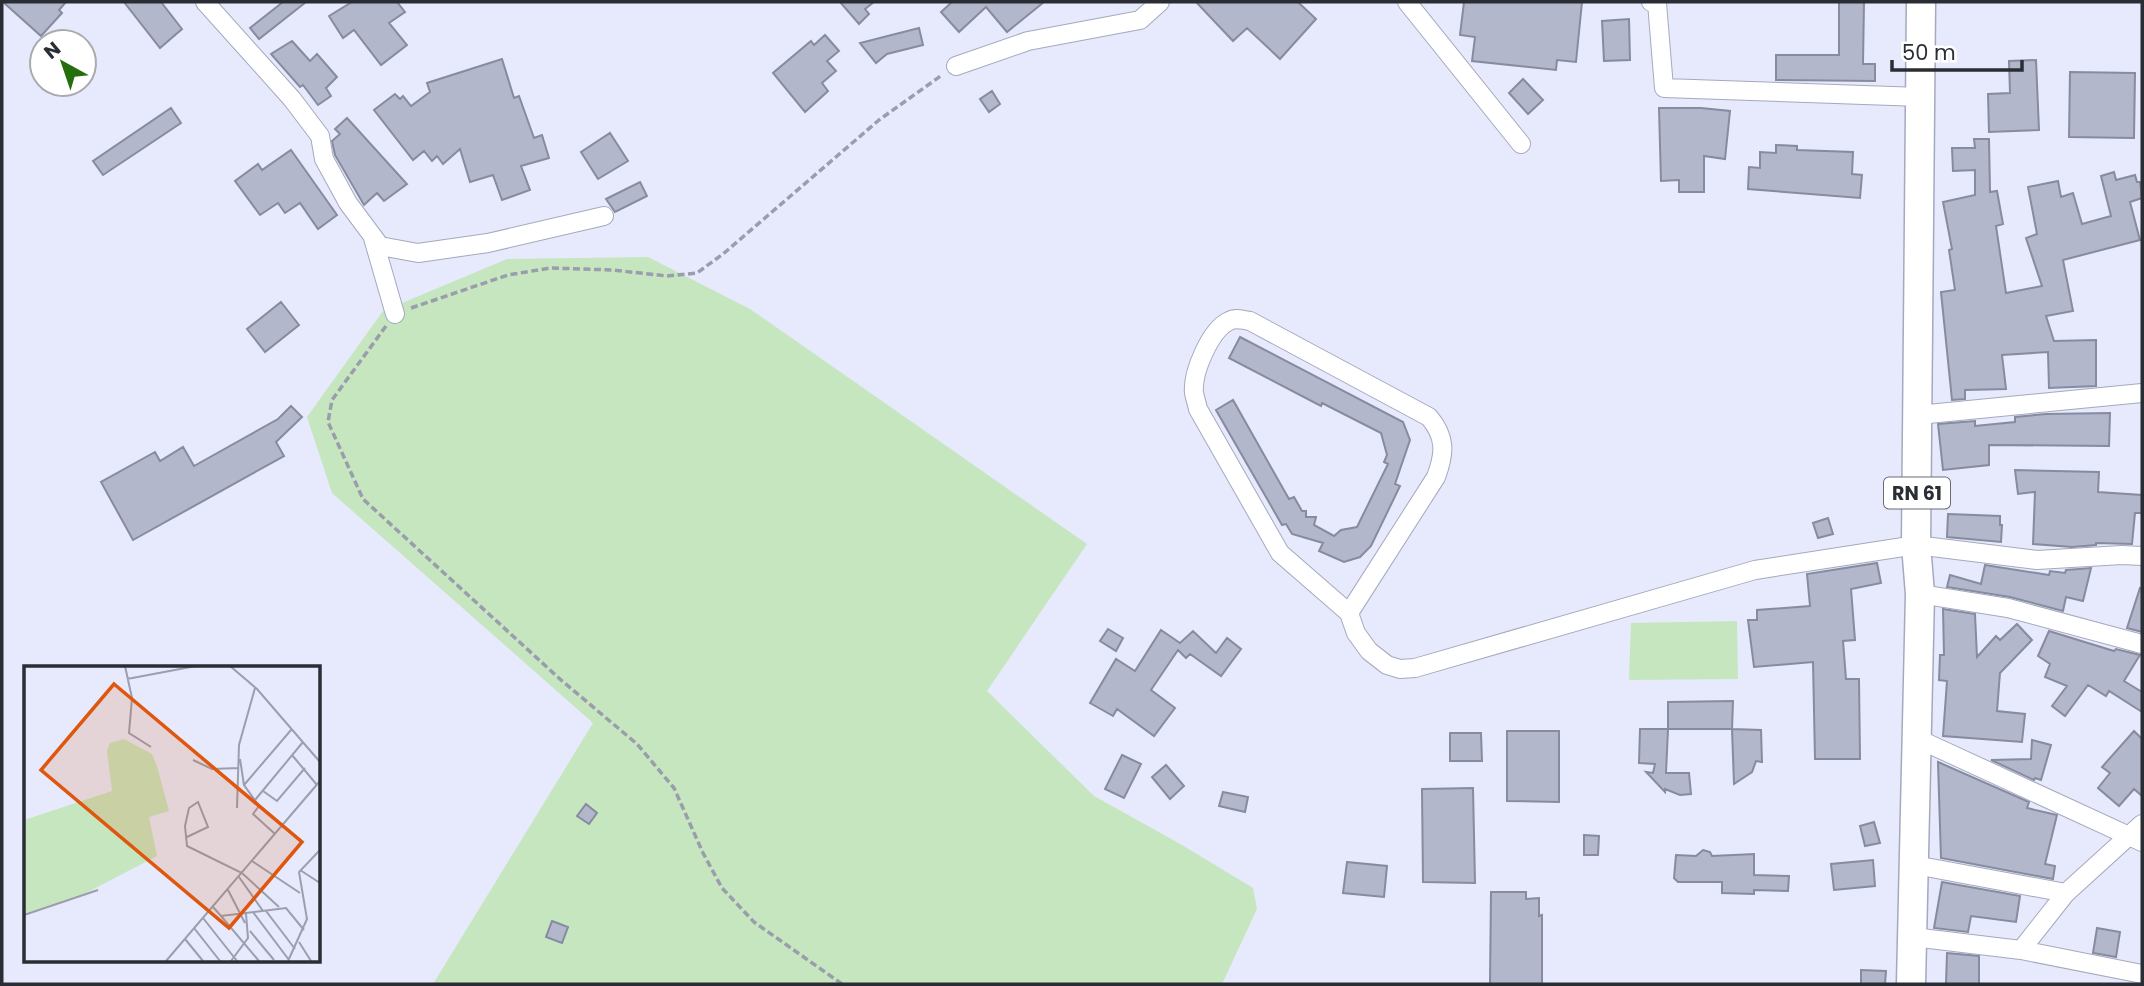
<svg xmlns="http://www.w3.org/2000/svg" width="2144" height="986" viewBox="0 0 2144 986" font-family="Poppins,sans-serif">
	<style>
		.green { fill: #c6e6bf }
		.building { fill: #b2b7cc; stroke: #878ba0; stroke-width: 2 }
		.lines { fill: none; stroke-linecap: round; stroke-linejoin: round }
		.minor-casing { stroke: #a4a9be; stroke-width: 20 }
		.primary-casing { stroke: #a4a9be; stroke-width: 31 }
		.path { stroke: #9a9dab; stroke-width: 3.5; stroke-dasharray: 7 3.5; stroke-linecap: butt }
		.minor { stroke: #fff; stroke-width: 18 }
		.primary { stroke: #fff; stroke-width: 28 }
		.labels { text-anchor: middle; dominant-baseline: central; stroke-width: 7; stroke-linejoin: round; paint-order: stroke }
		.shield { fill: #fff; stroke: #6b6c72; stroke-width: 2 }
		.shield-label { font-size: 19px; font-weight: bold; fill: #2b2d35 }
		.inset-road { fill: none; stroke: #9b9eac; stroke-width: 2 }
		.view { fill: #df570e; fill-opacity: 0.15; stroke: #df570e; stroke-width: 3.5 }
		.inset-edge { fill: none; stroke: #2b2d35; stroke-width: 3.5 }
	</style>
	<rect width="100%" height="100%" fill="#e6eafc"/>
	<path class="green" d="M648 257 750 309 1087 544 987 691 1094 796 1182 845 1253 888 1257 909 1222 984H433L593 723 332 493 307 417 383 311 507 259Z
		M1737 621 1738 679 1629 680 1631 623Z"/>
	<path class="building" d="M3 2H66L59 10 62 13 41 36Z
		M124 2H161L182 29 160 48Z
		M283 2H306L259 39 250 28Z
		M352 2H397L405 12 389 23 407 45 381 65 354 30 343 38 329 16Z
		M840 2H874L865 9 869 14 859 24Z
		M952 2H1044L1007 32 986 7 959 32 941 12Z
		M1196 2H1298L1316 19 1280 59 1247 28 1233 41Z
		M1464 2H1582L1576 62 1557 60 1556 70 1472 61 1475 37 1460 35Z
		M1839 2H1864L1863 64H1875V81L1776 80V55H1839Z
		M1629 19 1630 60 1604 61 1602 21Z
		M919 28 923 45 887 54 876 63 860 43Z
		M825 35 839 51 827 61 836 71 822 83 828 91 805 112 773 73 811 41 814 45Z
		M292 41 310 61 317 54 337 77 326 88 331 96 318 105 303 85 300 87 271 54Z
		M502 59 514 98 519 96 534 138 542 135 549 158 521 166 530 190 502 200 493 175 470 182 460 149 443 164 437 156 432 161 424 151 413 160 374 110 395 94 400 99 403 96 411 106 430 92 427 83Z
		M2036 60 2039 130 1989 132 1988 94 2010 93 2009 61Z
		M2070 72 2135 73 2134 138 2069 137Z
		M1523 79 1543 100 1528 114 1509 93Z
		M992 91 1000 104 989 112 980 99Z
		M171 108 181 123 103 175 93 161Z
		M1659 108H1701L1730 111 1725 159 1704 156V192H1679V180L1661 181Z
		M347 118 407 184 384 201 377 193 364 205 335 155 332 141 340 134 335 129Z
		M610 133 628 161 598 179 581 152Z
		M1974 139H1989L1990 192 1997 191 2003 224 1996 226 2006 293 2042 286 2026 238 2037 234 2028 187 2058 181 2061 197 2073 193 2082 224 2111 216 2101 176 2114 172 2116 180 2135 175 2137 182H2140L2142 198 2130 202 2140 240 2063 260 2073 311 2046 316 2054 341 2096 340V386L2049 388 2048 352 2002 355 2006 389 1965 390V399L1952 400 1941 292 1955 290 1949 250 1952 249 1943 202 1975 195V170L1953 171 1952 148H1975Z
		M1776 145 1797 146V150L1853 152 1852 174 1862 175 1860 198 1748 189 1749 167 1760 168V152L1776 153Z
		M291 150 337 215 318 229 300 203 285 213 278 203 260 215 235 181 258 164 262 170Z
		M640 182 647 196 615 212 606 199Z
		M281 302 299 325 265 352 247 329Z
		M1240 337 1403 422 1410 440 1395 484 1400 486 1371 546 1360 557 1344 562 1319 551 1323 543 1292 534 1286 524 1282 525 1216 410 1233 400 1289 499 1294 497 1302 511H1306V517H1316L1314 525 1334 536 1341 530 1357 527 1388 464 1384 462 1387 455 1381 433 1322 403 1321 406 1229 358Z
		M291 406 302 417 276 442 284 456 133 540 101 482 155 452 160 461 183 447 194 466 278 419Z
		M2110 413 2109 446 1989 445V465L1943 470 1938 424 1975 421V426L2015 422V417L2046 414Z
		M2015 470 2099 472 2098 492 2142 495V513H2135L2132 544 2096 543V545L2072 547 2033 544 2035 492 2018 494Z
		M1948 514 2000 516V525H2002L2001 542 1947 537Z
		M1828 518 1833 534 1818 538 1813 523Z
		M1877 563 1881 583 1851 589 1855 640 1843 641 1846 679H1859L1860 759H1815L1813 662 1754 667 1748 620H1757V610L1810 606 1807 574Z
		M1985 565 2049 575 2050 571 2065 573 2066 570 2091 568 2083 601 2066 597 2063 611 2010 597 1947 587 1950 575 1981 584Z
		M2140 588 2142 589V632L2127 628Z
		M1943 609 1975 614 1977 657 1996 636 2000 640 2017 624 2032 640 2000 673 1997 711 2025 714 2022 742 1943 736 1947 681 1939 680 1940 655H1944Z
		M1108 629 1123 638 1116 651 1100 641Z
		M1161 630 1180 643 1193 631 1216 653 1227 638 1241 649 1221 676 1190 654 1186 658 1178 650 1151 690 1175 708 1154 736 1117 709 1113 716 1090 703 1116 659 1135 671Z
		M2049 631 2114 651 2116 649 2140 655 2124 681 2142 692V712L2109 691 2106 696 2088 685 2065 716 2052 706 2067 686 2045 677 2050 664 2038 656Z
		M1733 701 1732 729H1668V702Z
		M1640 729H1668L1666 773H1689L1691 794 1680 795 1665 789V792L1646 772 1653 773 1655 764 1639 763Z
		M1732 729 1761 730 1762 762 1756 761 1752 772 1734 784Z
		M1507 731H1559V802L1507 801Z
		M2134 731 2142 739V796L2134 789 2119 806 2098 788 2110 773 2102 767Z
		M1450 733H1481L1482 761H1450Z
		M2032 740 2051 745 2041 780 2035 778 2034 780 1991 760 2031 759Z
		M1122 755 1141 764 1124 798 1105 789Z
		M1938 762 2029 802 2027 808 2057 815 2045 864 2055 866 2053 879 1941 858Z
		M1166 765 1184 786 1170 799 1152 777Z
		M1473 788 1475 883 1423 882 1422 789Z
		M1223 792 1248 797 1245 812 1219 806Z
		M586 804 597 813 589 824 577 816Z
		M1874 822 1880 843 1865 846 1860 826Z
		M1584 835 1599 836 1598 855H1584Z
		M1703 850 1710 852 1712 856 1754 854V875L1789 876 1788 891 1754 890V894L1722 893V882H1678L1674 878 1676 855 1696 856Z
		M1873 860 1875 886 1834 890 1831 864Z
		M1347 862 1387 866 1384 897 1343 893Z
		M1942 882 2020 896 2016 922 1971 916 1968 932 1934 928Z
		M1491 892H1526V899L1539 898V916L1542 915V984H1490Z
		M552 921 568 927 562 943 546 937Z
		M2097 928 2120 932 2116 957 2093 953Z
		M1947 953 1979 956V984H1946Z
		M1861 970 1886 971 1885 984H1861Z"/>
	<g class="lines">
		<g class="minor-casing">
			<path id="minor" d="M205 2 292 99 320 136 324 159 348 203 380 246 418 253 488 243 604 216
				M1407 2 1521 144
				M1651 2 1657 3 1664 88 1921 97
				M956 66 1028 41 1140 20 1160 2
				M373 238 395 314
				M1918 415 2142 393
				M1920 594 2008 608 2142 644
				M1349 613 1436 477C1445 453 1446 437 1429 417L1250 321C1242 320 1236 317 1229 321 1210 330 1192 373 1194 393 1195 398 1197 404 1198 409L1280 553 1349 613 1356 633 1369 651 1387 665 1400 669 1415 668 1755 570 1916 545 2037 560 2122 555 2142 556
				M1916 738 2142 842
				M1915 865 2066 893
				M1913 937 2021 950 2066 893 2142 824
				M2021 950 2142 974"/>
		</g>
		<g class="primary-casing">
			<path id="primary" d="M1911 984 1920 594 1916 545 1921 2"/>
		</g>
		<path class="path" d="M411 308 508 275 550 268 613 270 667 276 697 273 723 254 879 120 942 75
			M386 326 332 400 328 422 363 499 561 680 637 744 674 788 703 853 722 888 754 922 842 984"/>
		<use href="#minor" class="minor"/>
		<use href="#primary" class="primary"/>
	</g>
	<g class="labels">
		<rect class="shield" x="1884" y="477.5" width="66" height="31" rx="5"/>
		<g class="shield-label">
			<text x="1917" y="493">RN 61</text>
		</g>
	</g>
	<g transform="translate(24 666)">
		<rect width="296" height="296" fill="#e6eafc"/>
		<path d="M100 73 128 88 133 100 145 145 125 151 133 190 62 227 0 248V154L88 125 83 85 86 77Z" fill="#c6e6bf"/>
		<path class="inset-road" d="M101 0 108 32 105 67 127 81M206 0 233 23 296 96M103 13 172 0M268 89 293 119M216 93 220 119 235 140 229 148 251 168M169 94 188 103 214 102M220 119 267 64M239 125 253 135 281 102M231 134 279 76M213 142 215 79 231 22M163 171 184 161 174 136 165 142 161 160 163 180 218 207 255 241M228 195 276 227M276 204 296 217M215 211 239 245M204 224 221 257M189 241 197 250 262 242 280 264M242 245 271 283M229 246 265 294M0 249 74 224M197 250 235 295M179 252 213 295M170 262 196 295M226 265 250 294M161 273 179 295M275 276 287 295M142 295 296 115M207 295 224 272 222 248M264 295 283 253 275 206 296 184"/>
		<path class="view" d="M90 18 278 176 205 262 17 104Z"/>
		<rect width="296" height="296" class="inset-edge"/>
	</g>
	<rect width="2144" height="986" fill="none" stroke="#2b2d35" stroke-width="7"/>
	<g transform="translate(63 63) rotate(320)"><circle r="33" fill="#ffffff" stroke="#aaabae" stroke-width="2"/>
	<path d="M0-5L12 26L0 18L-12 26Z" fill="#246e0e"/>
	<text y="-10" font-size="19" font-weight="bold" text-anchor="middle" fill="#2b2d35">N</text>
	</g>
	<path d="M1892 60v10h130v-10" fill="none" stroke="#2b2d35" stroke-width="3.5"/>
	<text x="1902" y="60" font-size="21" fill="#2b2d35" stroke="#ffffff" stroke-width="5" paint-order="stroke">50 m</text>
</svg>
